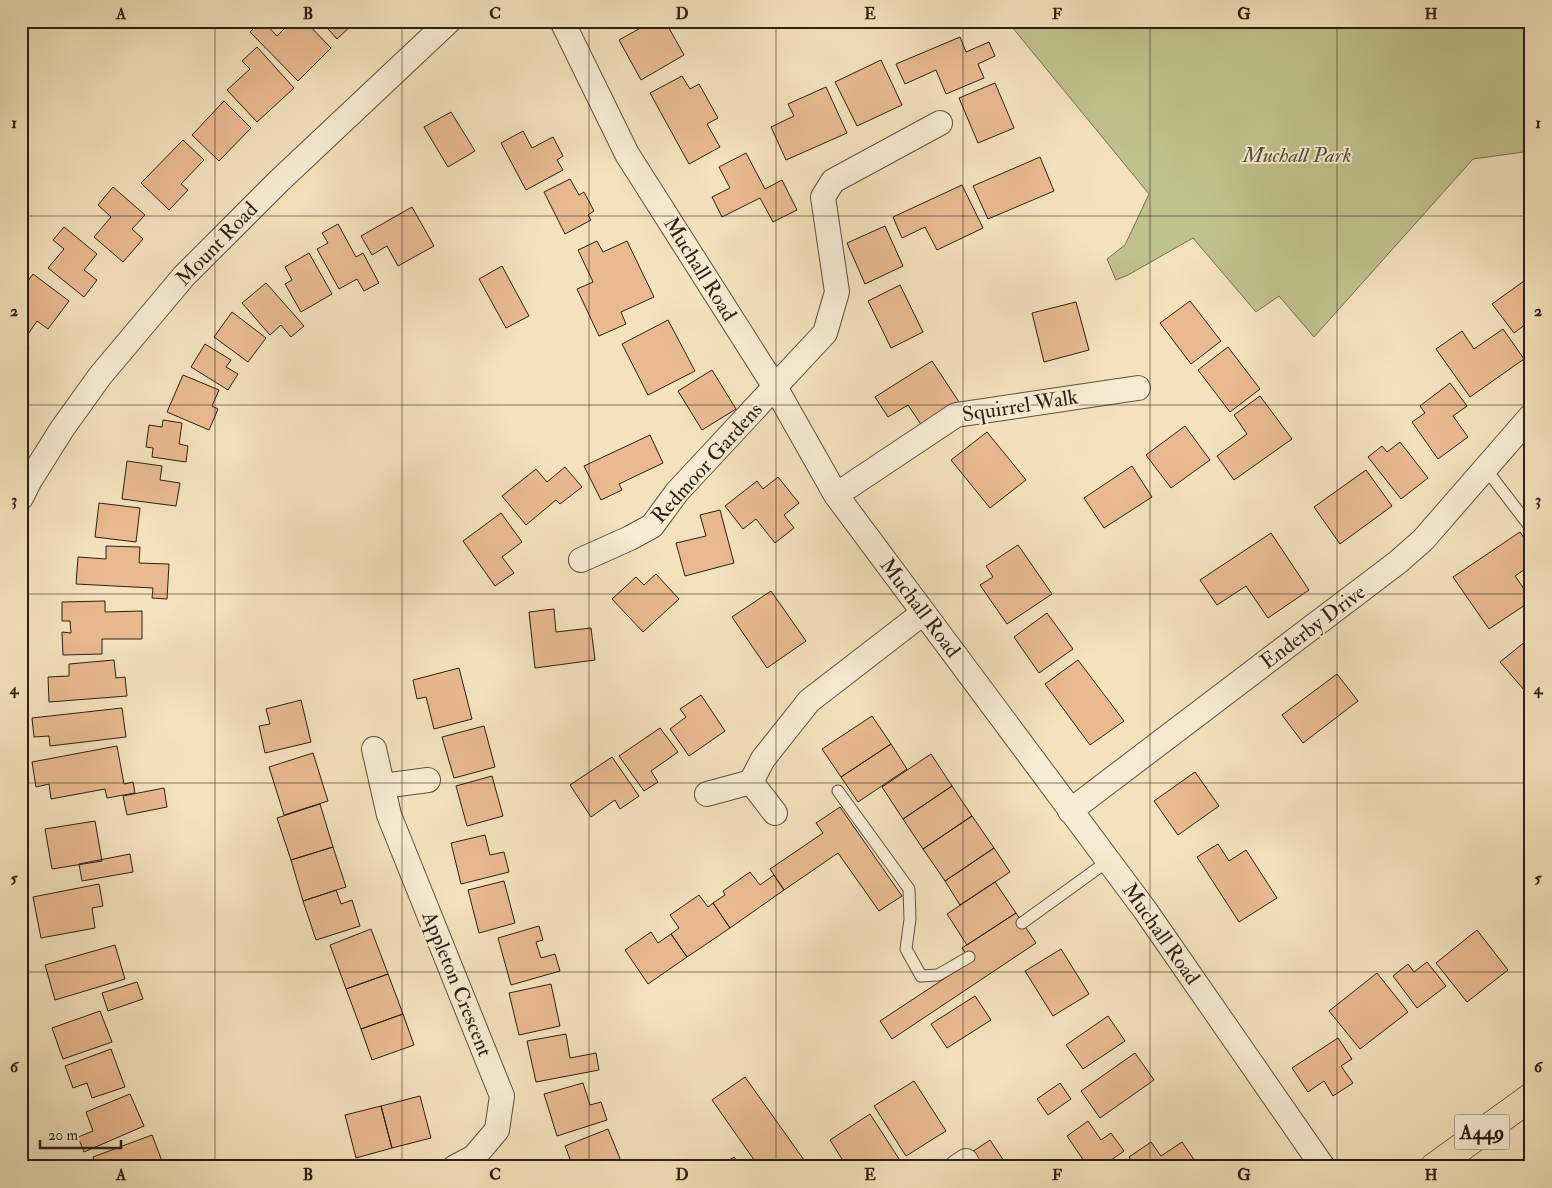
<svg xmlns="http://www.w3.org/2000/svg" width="1552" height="1188" viewBox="0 0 1552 1188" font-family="'IM FELL Double Pica',serif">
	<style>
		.green { fill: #c0c28d; stroke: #767051 }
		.building { fill: #e9ba90; stroke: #2c1f15 }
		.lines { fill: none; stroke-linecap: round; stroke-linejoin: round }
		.lane-casing { stroke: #5e503f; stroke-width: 13 }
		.street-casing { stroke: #5e503f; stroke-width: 26 }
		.highway-casing { stroke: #2c1f15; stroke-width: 29 }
		.lane { stroke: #f7ecd3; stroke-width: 11 }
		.street { stroke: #f7ecd3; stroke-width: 24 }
		.highway { stroke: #f3e2bc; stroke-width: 28 }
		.grid { fill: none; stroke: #2c1f15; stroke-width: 1; stroke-opacity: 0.55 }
		.labels { text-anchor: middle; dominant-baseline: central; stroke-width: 4; stroke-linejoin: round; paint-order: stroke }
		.shield { fill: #f7ecd3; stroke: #695c4e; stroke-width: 1 }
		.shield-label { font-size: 20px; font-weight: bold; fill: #2c1f15 }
		.park-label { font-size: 21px; font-style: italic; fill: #585039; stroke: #f7ecd3 }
		.street-label { font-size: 21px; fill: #2c1f15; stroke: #f7ecd3 }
		.neatline { fill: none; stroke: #2c1f15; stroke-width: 2 }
		.grid-label { font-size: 16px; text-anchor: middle; font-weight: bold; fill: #2c1f15 }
	</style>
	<rect width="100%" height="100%" fill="#f3e2bc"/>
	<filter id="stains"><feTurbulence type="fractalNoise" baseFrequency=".004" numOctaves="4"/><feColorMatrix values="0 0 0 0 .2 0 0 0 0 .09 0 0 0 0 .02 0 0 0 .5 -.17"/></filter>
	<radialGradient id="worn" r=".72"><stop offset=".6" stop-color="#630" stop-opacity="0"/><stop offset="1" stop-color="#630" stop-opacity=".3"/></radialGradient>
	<path class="green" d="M1007 21H1531V151L1473 159 1314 337 1279 296 1256 312 1193 238 1128 275 1116 280 1107 259 1125 245 1149 194Z"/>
	<path class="building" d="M21 21H34L21 32Z
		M261 21H263L277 36 292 21H305L331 48 298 81 250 32Z
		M321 21H356L337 39Z
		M653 21H665L684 55 641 80 619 40Z
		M960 37 966 52 989 42 995 56 978 64 984 78 946 94 936 70 905 84 896 64Z
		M257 47 294 88 257 122 227 90 250 69 242 61Z
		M881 60 902 105 857 126 835 82Z
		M682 76 690 89 699 84 718 118 707 124 720 147 689 164 650 93Z
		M995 83 1014 128 978 143 959 98Z
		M826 87 847 133 786 160 771 127 794 116 788 104Z
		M224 101 251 128 219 161 192 135Z
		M451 112 475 151 448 167 424 127Z
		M523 131 532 148 553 137 563 156 557 160 563 170 526 190 501 143Z
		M183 140 204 160 181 184 188 190 169 210 141 183Z
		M746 153 765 189 782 180 797 210 773 222 760 198 722 217 712 197 730 188 719 167Z
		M1040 157 1054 191 988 219 973 186Z
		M570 179 579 195 584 192 594 211 588 215 591 220 565 234 544 192Z
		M962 185 983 228 937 250 925 227 902 238 893 217Z
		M113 187 145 215 132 229 143 239 123 262 94 237 111 217 98 205Z
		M412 207 434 246 398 266 387 246 372 255 361 236Z
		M338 224 356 257 363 253 379 283 364 291 357 279 339 289 317 249 328 243 322 233Z
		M885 226 903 266 865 284 847 243Z
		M64 227 97 254 84 270 97 280 84 297 48 268 64 249 53 240Z
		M597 241 603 252 627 241 654 297 621 312 626 324 599 336 577 289 593 282 578 250Z
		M309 253 332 294 301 312 285 284 292 280 285 267Z
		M502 266 529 316 506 328 479 279Z
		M33 274 69 301 48 329 37 321 26 337 21 333V290Z
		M1531 276V331L1526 324 1514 333 1492 304Z
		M266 283 304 326 291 337 281 325 270 335 242 303Z
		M900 285 923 332 891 348 868 301Z
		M1190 301 1221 341 1191 364 1160 323Z
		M1076 302 1089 350 1044 362 1032 313Z
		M232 312 266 338 248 362 214 337Z
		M668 320 695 371 648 395 622 344Z
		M1503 329 1524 359 1470 397 1436 349 1462 331 1474 349Z
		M21 343 29 348 21 361Z
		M205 344 231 360 226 367 238 374 228 390 191 367Z
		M1228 347 1260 389 1230 412 1198 370Z
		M932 361 959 402 922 426 908 405 888 417 875 397Z
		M712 370 736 409 702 430 678 391Z
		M183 375 219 390 212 406 218 409 209 430 167 412Z
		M1450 383 1467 406 1453 416 1468 437 1438 459 1412 422 1425 413 1420 406Z
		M1260 396 1292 439 1234 480 1217 456 1247 434 1234 415Z
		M163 420 182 423 179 444 188 446 186 462 152 457 153 448 146 447 149 425 162 427Z
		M1185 426 1210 460 1171 488 1146 455Z
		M987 432 1026 480 990 508 951 460Z
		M650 435 663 463 619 484 622 490 601 500 584 466Z
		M1400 442 1428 478 1401 499 1368 457 1382 446 1387 452Z
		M127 461 162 466 160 480 180 483 176 506 122 499Z
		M1132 466 1152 497 1104 528 1084 498Z
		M565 467 582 487 560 504 556 500 526 525 502 496 536 469 547 482Z
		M1366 470 1392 506 1340 544 1314 507Z
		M778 477 799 503 784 515 794 528 775 543 756 519 743 529 725 506 757 481 763 489Z
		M99 503 140 508 136 542 95 537Z
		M720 510 734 563 685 576 676 543 706 536 700 515Z
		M501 513 522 542 502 557 514 573 495 586 463 541Z
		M1520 532 1531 548V565L1515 576 1531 599V601L1489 629 1453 577Z
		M1271 533 1309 590 1268 618 1246 586 1217 605 1200 580Z
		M1018 545 1052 594 1007 624 980 585 993 577 986 566Z
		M106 546 140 547 139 563 169 564 167 599 152 598 153 588 76 584 78 557 106 559Z
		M656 574 679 599 643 632 612 599 636 577 644 585Z
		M771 591 806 641 767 668 732 617Z
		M105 601V612L142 611V639H102V654L63 655 62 632 71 633 70 621H62V602Z
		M554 609 556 632 591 628 595 660 535 668 529 612Z
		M1047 613 1073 649 1039 673 1014 637Z
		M1531 637V698L1500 662Z
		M114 660 116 678 125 677 127 696 49 702 48 677 69 676V664Z
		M1078 660 1124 721 1090 745 1045 684Z
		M459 668 472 719 434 729 426 697 417 699 413 680Z
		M1337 674 1358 701 1303 743 1282 715Z
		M701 695 725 731 689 756 670 729 686 717 680 709Z
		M301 700 311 742 265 753 259 726 270 724 266 709Z
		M122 708 126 737 50 746 49 736 34 737 32 718Z
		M872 716 891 744 841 777 822 749Z
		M484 726 495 767 454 778 442 737Z
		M660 728 678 752 651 771 658 782 644 791 619 756Z
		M891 744 907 769 858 802 841 777Z
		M117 746 124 784 133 782 135 793 107 798 105 789 51 799 49 784 36 787 32 762Z
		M313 753 328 801 284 815 269 767Z
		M931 754 952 786 903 819 882 787Z
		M612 757 639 796 620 809 615 800 591 817 570 785Z
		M1195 772 1219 806 1178 835 1154 801Z
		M492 776 503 816 467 826 456 786Z
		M952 786 972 816 923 849 903 819Z
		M164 788 167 807 127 815 123 796Z
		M320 804 333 847 291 860 277 818Z
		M840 807 902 896 879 911 838 853 784 890 770 869 823 833 816 823Z
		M972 816 994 848 945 881 923 849Z
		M95 821 102 861 52 869 45 829Z
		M485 835 490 855 504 852 509 872 461 884 451 843Z
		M1218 844 1229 861 1246 850 1277 898 1239 922 1197 857Z
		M333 847 346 887 303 901 291 860Z
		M994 848 1010 872 960 905 945 881Z
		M130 854 133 872 82 881 79 864Z
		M750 872 760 885 774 875 784 890 730 928 713 903 725 895 723 891Z
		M504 881 515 923 479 933 468 890Z
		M995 882 1016 913 967 945 947 914Z
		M99 884 103 906 92 908 95 928 41 938 33 897Z
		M336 890 341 904 352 900 360 926 316 940 303 901Z
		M699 895 708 907 713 903 730 928 687 957 671 934 679 928 670 915Z
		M1016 913 1036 943 892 1039 880 1021 971 961 962 948Z
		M539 926 543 940 536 942 541 958 555 954 560 971 511 985 498 938Z
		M371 929 388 974 346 989 330 945Z
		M1477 930 1508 970 1467 1002 1436 963Z
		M651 932 658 943 671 934 687 957 648 984 625 950Z
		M115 945 125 979 55 1000 45 965Z
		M1061 949 1089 994 1053 1016 1025 971Z
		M1427 962 1446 986 1417 1008 1393 976 1408 964 1414 972Z
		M1377 973 1408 1012 1360 1049 1329 1011Z
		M388 974 403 1014 361 1029 346 989Z
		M137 982 143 999 108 1011 102 993Z
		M551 984 560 1026 519 1035 509 993Z
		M975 996 991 1020 947 1048 931 1024Z
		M100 1011 112 1042 63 1059 52 1028Z
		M403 1014 414 1045 372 1060 361 1029Z
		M1108 1016 1125 1041 1083 1069 1066 1045Z
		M566 1034 570 1058 596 1053 599 1070 536 1082 527 1041Z
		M1338 1038 1352 1059 1341 1066 1353 1083 1333 1096 1324 1081 1308 1092 1292 1068Z
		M111 1049 125 1087 92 1098 87 1083 73 1088 65 1066Z
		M1135 1053 1154 1080 1100 1118 1081 1091Z
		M745 1077 809 1167H759L712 1100Z
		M914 1081 946 1131 906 1156 874 1106Z
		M583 1083 590 1105 601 1102 607 1120 557 1136 544 1094Z
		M1060 1083 1071 1099 1048 1115 1037 1099Z
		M130 1094 144 1126 84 1152 78 1137 93 1131 86 1112Z
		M420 1096 431 1138 392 1148 381 1106Z
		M381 1106 392 1148 356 1158 345 1115Z
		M870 1114 901 1162 894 1167H847L830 1140Z
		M1088 1121 1101 1140 1111 1133 1124 1151 1101 1167H1088L1067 1136Z
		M608 1129 623 1166 573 1167 565 1146Z
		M152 1135 162 1161 146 1167H96L93 1157Z
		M990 1140 1008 1167H978L969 1154Z
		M1151 1142 1161 1156 1182 1142 1199 1167H1135L1129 1157Z
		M734 1157 741 1167H719Z"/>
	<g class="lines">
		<g class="lane-casing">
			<path id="lane" d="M1485 468 1531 528
				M838 791 909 889 910 919 906 949 921 976 938 975 969 957
				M1022 923 1108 861"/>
		</g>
		<g class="street-casing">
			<path id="street" d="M562 21 627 154 775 387 836 495 1145 910 1323 1167
				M836 495 956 415 1138 388
				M21 498 30 480 62 429 100 376 184 276 279 181 449 21
				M581 560 630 538 652 526 677 492 825 333 837 292 823 197 833 181 940 123
				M374 749 389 815 502 1096 497 1130 474 1157 455 1167
				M751 782 763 759 809 701 923 613
				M383 786 428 780
				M707 794 751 782 775 813
				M1070 811 1398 562 1423 540 1531 416
				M957 1167 966 1161 969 1167"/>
		</g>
		<g class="highway-casing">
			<path id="highway" d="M1434 1167 1531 1097"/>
		</g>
		<use href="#lane" class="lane"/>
		<use href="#street" class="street"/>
		<use href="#highway" class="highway"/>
	</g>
	<path class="grid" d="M215 21V1167M402 21V1167M589 21V1167M776 21V1167M963 21V1167M1150 21V1167M1337 21V1167M21 216H1531M21 405H1531M21 594H1531M21 783H1531M21 972H1531"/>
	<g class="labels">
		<rect class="shield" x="1454.5" y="1114.5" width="55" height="35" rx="4"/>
		<g class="shield-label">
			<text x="1482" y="1132">A449</text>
		</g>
		<g class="park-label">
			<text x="1297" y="155">Muchall Park</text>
		</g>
		<g class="street-label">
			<text transform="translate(217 244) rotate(-46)">Mount Road</text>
			<text transform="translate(700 269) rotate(58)">Muchall Road</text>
			<text transform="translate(1020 406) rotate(-9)">Squirrel Walk</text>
			<text transform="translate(707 463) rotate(-48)">Redmoor Gardens</text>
			<text transform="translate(920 608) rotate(53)">Muchall Road</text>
			<text transform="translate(1313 627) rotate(-37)">Enderby Drive</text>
			<text transform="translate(1161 934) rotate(55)">Muchall Road</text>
			<text transform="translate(457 984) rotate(68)">Appleton Crescent</text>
		</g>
	</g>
	<rect width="1552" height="1188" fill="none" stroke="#f3e2bc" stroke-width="55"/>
	<path d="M40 1140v8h81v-8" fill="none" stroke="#2c1f15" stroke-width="2.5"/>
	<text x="48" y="1140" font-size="15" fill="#2c1f15" stroke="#f7ecd3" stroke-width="4" paint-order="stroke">20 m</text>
	<rect x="28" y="28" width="1496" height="1132" class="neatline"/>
	<g class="grid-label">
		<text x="121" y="19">A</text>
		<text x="308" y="19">B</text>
		<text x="495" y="19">C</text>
		<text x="682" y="19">D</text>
		<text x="870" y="19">E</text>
		<text x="1057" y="19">F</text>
		<text x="1244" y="19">G</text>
		<text x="1431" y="19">H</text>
		<text x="14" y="128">1</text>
		<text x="1538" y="128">1</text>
		<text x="14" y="316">2</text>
		<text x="1538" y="316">2</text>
		<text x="14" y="505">3</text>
		<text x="1538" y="505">3</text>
		<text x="14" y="694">4</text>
		<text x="1538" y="694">4</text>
		<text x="14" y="883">5</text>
		<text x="1538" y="883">5</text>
		<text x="14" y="1072">6</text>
		<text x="1538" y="1072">6</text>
		<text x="121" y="1180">A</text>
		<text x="308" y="1180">B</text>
		<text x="495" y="1180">C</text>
		<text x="682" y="1180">D</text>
		<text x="870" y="1180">E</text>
		<text x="1057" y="1180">F</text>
		<text x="1244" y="1180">G</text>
		<text x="1431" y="1180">H</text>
	</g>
	<rect width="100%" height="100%" filter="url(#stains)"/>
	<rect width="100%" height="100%" fill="url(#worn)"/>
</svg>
